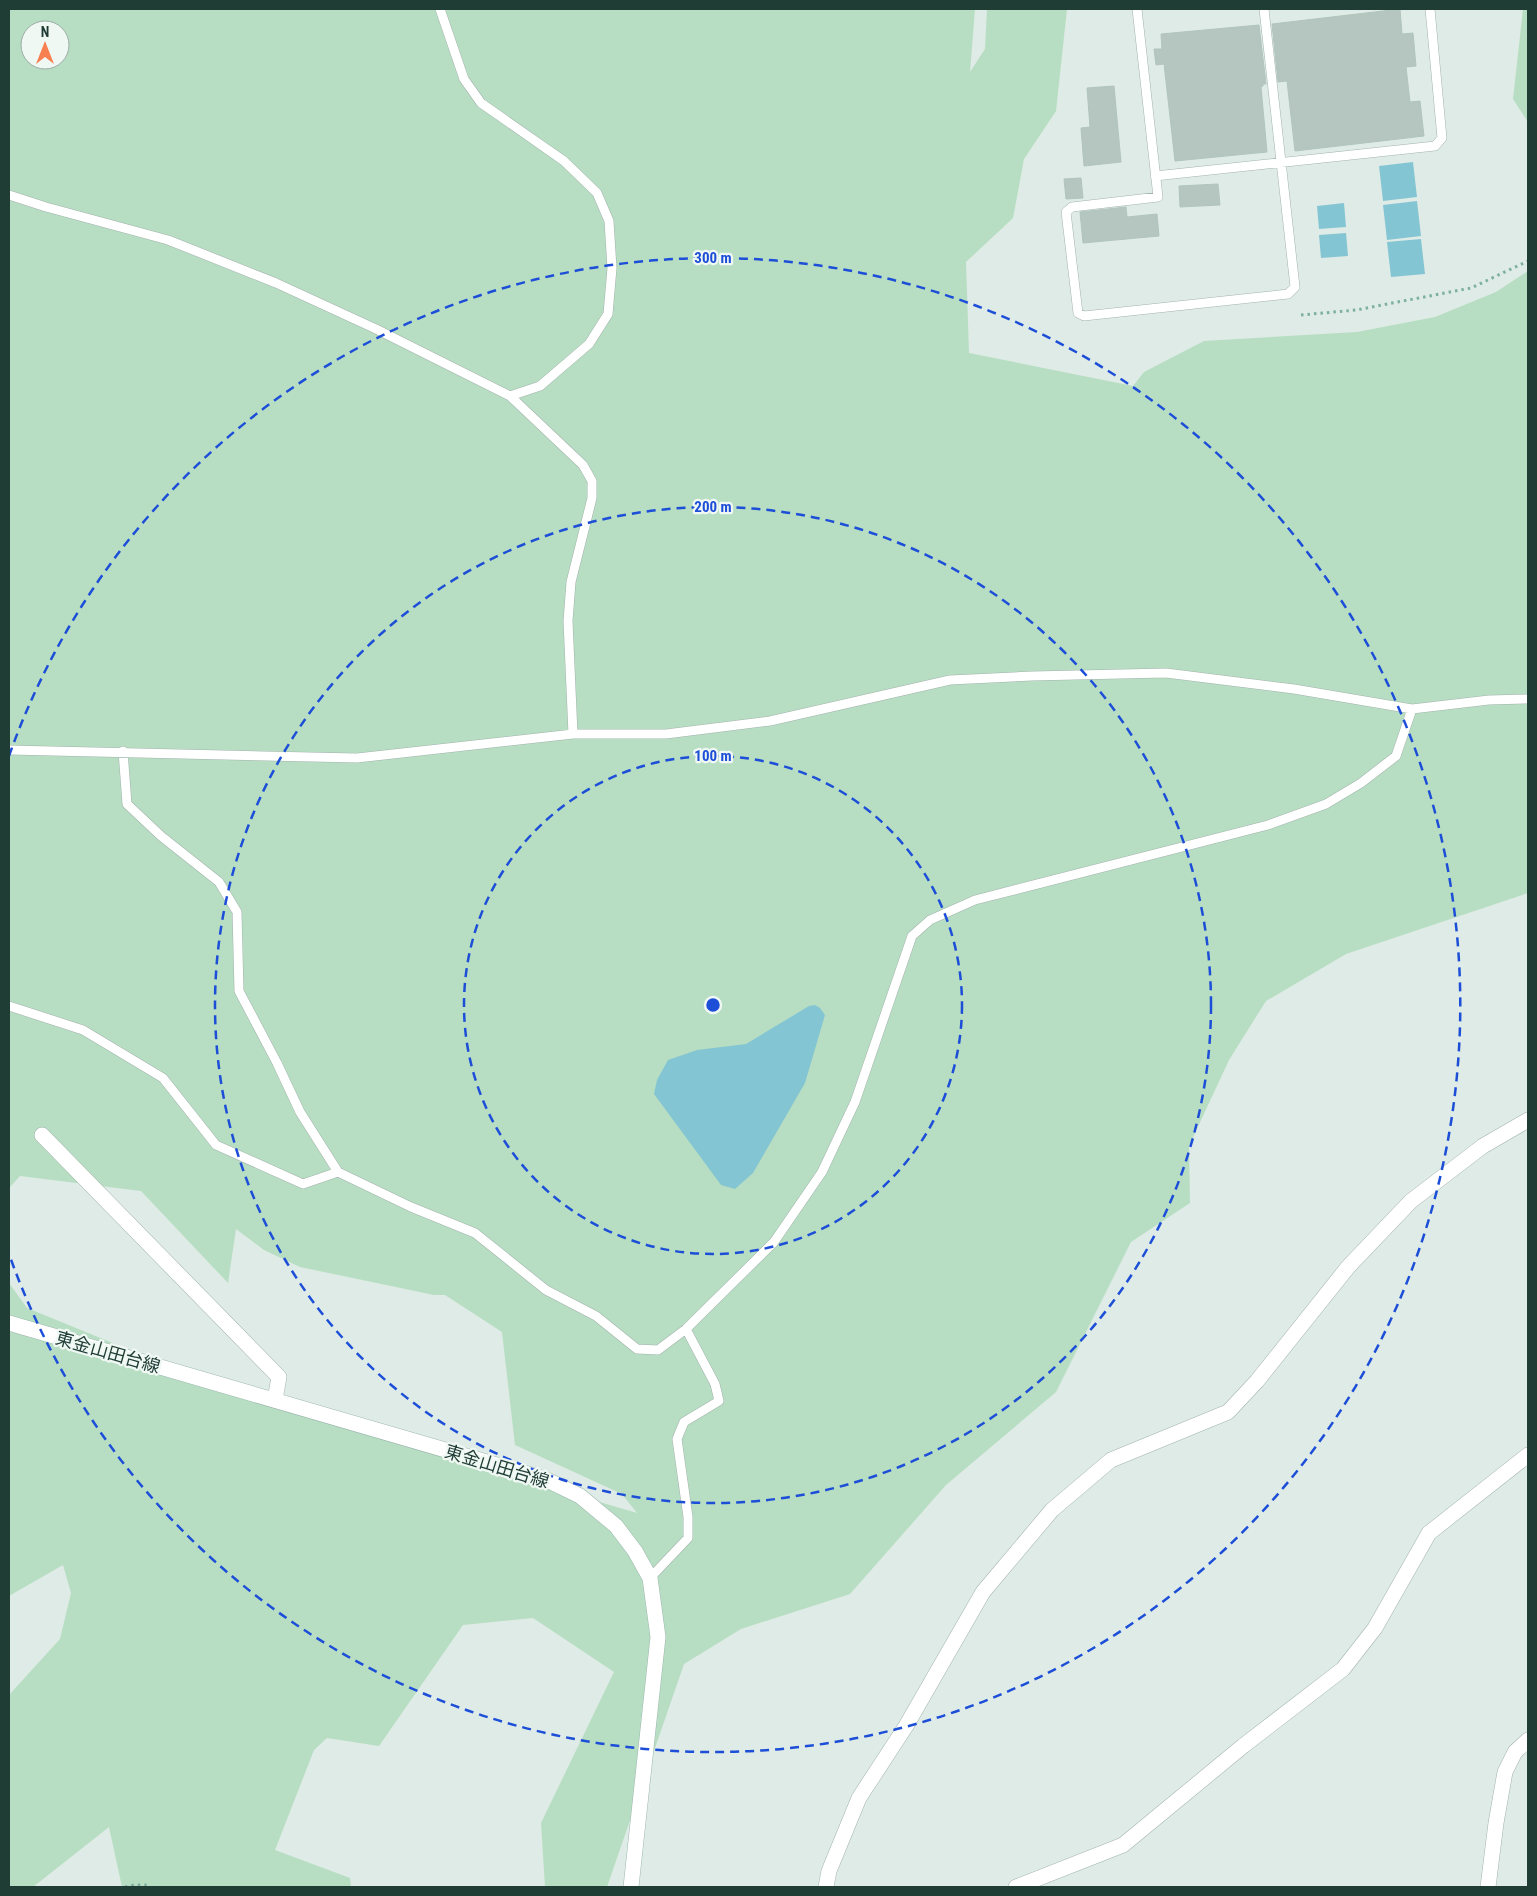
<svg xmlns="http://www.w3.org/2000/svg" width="1537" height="1896" viewBox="0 0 1537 1896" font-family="'Roboto Condensed','Noto Sans JP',sans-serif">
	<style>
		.green { fill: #b7dec2; fill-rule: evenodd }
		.water { fill: #84c5d3 }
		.building { fill: #b4c6bf; stroke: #b1c5bd }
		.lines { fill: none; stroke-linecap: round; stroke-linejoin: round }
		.lane-casing { stroke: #a2b3ad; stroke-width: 10 }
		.street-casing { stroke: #a2b3ad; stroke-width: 16 }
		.secondary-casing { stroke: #9db7af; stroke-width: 16 }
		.path { stroke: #7eb0a2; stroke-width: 3; stroke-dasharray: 2.5 4; stroke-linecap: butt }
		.lane { stroke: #fff; stroke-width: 9 }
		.street { stroke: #fff; stroke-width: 15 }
		.secondary { stroke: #fff; stroke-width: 15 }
		.ring { fill: none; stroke: #1d4ed8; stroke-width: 2.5; stroke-dasharray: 9 6 }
		.labels { text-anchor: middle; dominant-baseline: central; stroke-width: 4.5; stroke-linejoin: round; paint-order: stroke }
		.street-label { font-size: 18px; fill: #1f3c35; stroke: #f0f8f4 }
		.centre { fill: #1d4ed8; stroke: #f0f8f4; stroke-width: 2.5 }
		.ring-label { font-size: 15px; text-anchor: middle; font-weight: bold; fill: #1d4ed8; stroke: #f0f8f4; stroke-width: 4.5; stroke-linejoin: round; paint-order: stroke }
	</style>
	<rect width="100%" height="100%" fill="#dfebe6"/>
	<path class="green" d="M9 9H975L970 72 985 49 987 9H1067L1056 111 1024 159 1013 218 966 262 969 353 1133 386 1144 372 1204 341 1357 332 1435 317 1496 292 1528 271V893L1346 954 1266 1001 1229 1060 1189 1146 1190 1203 1131 1242 1056 1392 946 1485 850 1594 741 1629 684 1664 607 1887H545L541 1823 614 1672 533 1618 463 1625 379 1746 327 1738 314 1750 275 1850 350 1878 351 1887H122L109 1827 33 1887H9V1695L60 1639 71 1593 63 1565 9 1596V1283L27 1308 250 1399 637 1513 622 1494 515 1445 502 1332 445 1295H434L300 1267 264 1250 236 1229 228 1283 141 1191 20 1176 9 1188ZM30 30H60V60H30Z
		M1523 9H1528V122L1513 99Z"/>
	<path class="water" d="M1413 162 1417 197 1383 201 1379 166Z
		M1417 201 1421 236 1387 240 1383 205Z
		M1344 203 1346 227 1319 229 1317 206Z
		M1346 233 1348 256 1321 258 1319 235Z
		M1421 239 1425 274 1391 277 1387 242Z
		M815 1005 820 1008 825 1015 805 1083 753 1173 735 1189 721 1185 654 1094 657 1080 668 1060 697 1050 746 1044 809 1006Z"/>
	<path class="building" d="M1400 9 1402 34 1413 33 1416 66 1406 67 1410 102 1420 101 1424 136 1295 151 1287 81 1278 82 1272 24Z
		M1259 25 1266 84H1263V86L1261 87 1267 152 1175 161 1164 64 1156 65 1154 49H1162L1161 34Z
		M1114 86 1121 162 1084 166 1081 128 1090 127 1087 88Z
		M1081 178 1083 198 1066 199 1064 179Z
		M1218 184 1220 205 1180 207 1179 186Z
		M1126 207 1127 217 1157 214 1159 236 1083 243 1080 212Z"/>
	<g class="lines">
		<g class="lane-casing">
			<path id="lane" d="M440 9 464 79 481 103 564 161 597 193 609 221 612 268 608 314 589 344 540 386 510 396
				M1137 9 1158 197 1072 207 1066 212 1078 313 1084 316 1288 294 1295 287 1264 9
				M1155 176 1435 146 1442 138 1430 9
				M9 195 46 207 168 240 276 283 376 329 510 396 583 465 592 481V498L571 582 568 621 573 734
				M9 750 357 758 573 734H666L770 721 950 680 1032 676 1166 673 1294 689 1412 709 1489 700 1528 699
				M123 751 127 804 161 836 219 882 237 912 239 991 277 1063 300 1112 338 1172 411 1207 475 1233 546 1290 596 1316 637 1349 658 1350 686 1329 774 1242 822 1172 855 1102 912 936 930 920 975 900 1268 825 1326 804 1361 783 1396 756 1412 709
				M9 1006 83 1030 163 1078 216 1145 303 1184 338 1172
				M650 1578 688 1538V1517L677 1439 684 1422 719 1401 715 1384 686 1329"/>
		</g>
		<g class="street-casing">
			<path id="street" d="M42 1135 279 1377 275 1400
				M826 1887 829 1871 859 1798 906 1726 983 1592 1052 1510 1111 1460 1228 1412 1257 1381 1348 1267 1411 1201 1483 1146 1528 1120
				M1016 1887 1123 1845 1243 1746 1343 1669 1375 1628 1429 1533 1528 1455
				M1488 1887 1496 1823 1505 1772 1515 1752 1528 1740"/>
		</g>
		<g class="secondary-casing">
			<path id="secondary" d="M9 1323 545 1479 580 1496 616 1526 635 1551 650 1578 658 1637 631 1887"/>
		</g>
		<path class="path" d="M1301 315 1356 310 1471 288 1528 261
			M125 1887 134 1885H148L150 1887"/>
		<use href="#lane" class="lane"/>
		<use href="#street" class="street"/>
		<use href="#secondary" class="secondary"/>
	</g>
	<g class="ring">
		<circle cx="713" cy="1005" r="249"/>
		<circle cx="713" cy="1005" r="498"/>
		<path d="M9 756A747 747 0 1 1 9 1254"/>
	</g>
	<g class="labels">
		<g class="street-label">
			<text transform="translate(108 1352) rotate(16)">東金山田台線</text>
			<text transform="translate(497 1466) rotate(17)">東金山田台線</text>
		</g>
	</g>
	<circle cx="713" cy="1005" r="8" class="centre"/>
	<g class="ring-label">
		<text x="713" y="263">300 m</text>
		<text x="713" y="512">200 m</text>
		<text x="713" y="761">100 m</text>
	</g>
	<rect width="1537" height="1896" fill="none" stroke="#1f3c35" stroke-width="20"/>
	<g transform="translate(45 45)"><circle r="24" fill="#f0f8f4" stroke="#9cada8"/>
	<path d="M0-4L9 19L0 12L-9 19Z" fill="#f87f50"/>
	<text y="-8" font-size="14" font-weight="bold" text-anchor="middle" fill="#1f3c35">N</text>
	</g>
</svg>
